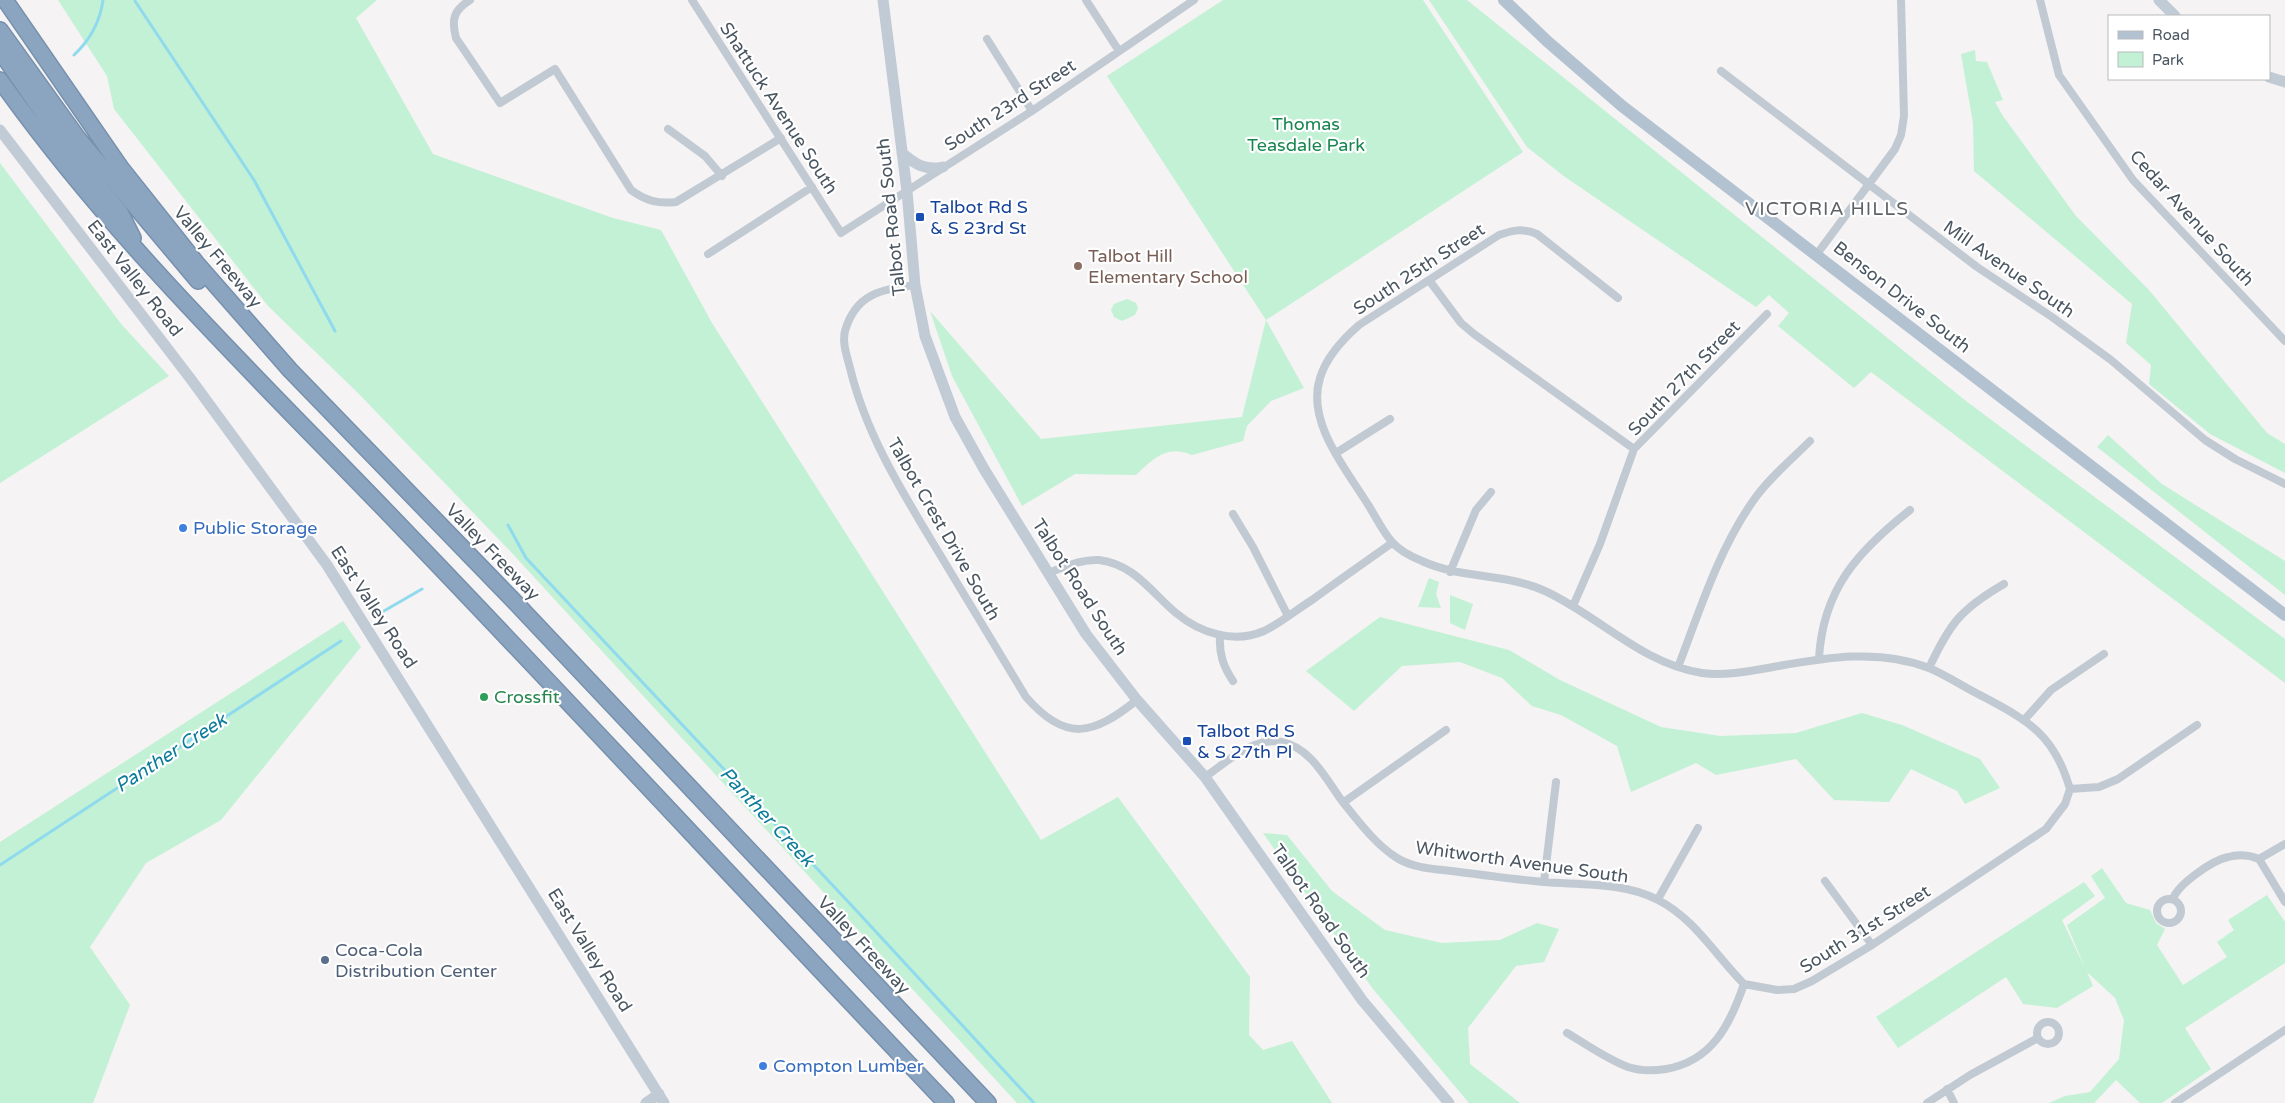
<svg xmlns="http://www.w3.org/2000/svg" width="2285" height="1103" viewBox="0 0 2285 1103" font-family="'Varela Round',sans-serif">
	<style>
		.green { fill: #c3f1d5 }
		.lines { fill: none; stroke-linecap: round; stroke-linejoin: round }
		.stream { stroke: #90daee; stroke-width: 3 }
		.highway-casing { stroke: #7690ad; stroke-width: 18 }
		.street { stroke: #c1cad2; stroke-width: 8 }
		.secondary { stroke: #c1cbd6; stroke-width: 11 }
		.primary { stroke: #b3c2d1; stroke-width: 12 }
		.highway { stroke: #8ba5c1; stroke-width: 15 }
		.transit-dot { fill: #1a4fb4; stroke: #fff; stroke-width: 2 }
		.education-dot { fill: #8d6e63; stroke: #fff; stroke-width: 2 }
		.shop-dot { fill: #3f7fe0; stroke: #fff; stroke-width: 2 }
		.leisure-dot { fill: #2e9e5b; stroke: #fff; stroke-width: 2 }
		.service-dot { fill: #5c6f8a; stroke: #fff; stroke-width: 2 }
		.labels { text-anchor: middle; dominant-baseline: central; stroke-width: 4.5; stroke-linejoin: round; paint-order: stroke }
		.street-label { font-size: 18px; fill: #4a5661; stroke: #fff }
		.park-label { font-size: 18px; fill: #17864f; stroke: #fff }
		.transit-label { font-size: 18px; fill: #164399; stroke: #fff; text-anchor: start }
		.education-label { font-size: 18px; fill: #785e54; stroke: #fff; text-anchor: start }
		.shop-label { font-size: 18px; fill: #366cbe; stroke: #fff; text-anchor: start }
		.leisure-label { font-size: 18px; fill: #27864d; stroke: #fff; text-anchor: start }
		.service-label { font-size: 18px; fill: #4e5e75; stroke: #fff; text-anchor: start }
		.neighbourhood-label { font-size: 19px; letter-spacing: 1px; fill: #5f6368; stroke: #fff }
		.water-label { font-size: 19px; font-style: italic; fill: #0c7c9b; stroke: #fff }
	</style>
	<rect width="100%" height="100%" fill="#f5f3f3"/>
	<path class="green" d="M58 0H377L356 18 433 154 613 218 661 230 712 323 1041 840 1118 797 1250 977 1249 1035 1263 1050 1292 1041 1332 1103H1017L511 552 358 393 268 306 114 109 107 76Z
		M1223 0H1423L1523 152 1266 320 1304 388 1271 401 1247 426 1243 441 1192 455C1167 444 1153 459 1136 475L1075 474 1022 506 952 376 930 311 1041 439 1242 417 1266 320 1107 76Z
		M1429 0H1467L1966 401 2285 639V683L1871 372 1854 388 1778 326 1789 313 1769 295 1756 307 1565 177 1527 147Z
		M1975 50 1976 61 1987 62 2003 100 1995 102 2003 116 2076 216 2149 290 2267 433 2285 444V473L2210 434 2149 384 2151 365 2126 343 2132 304 1974 171 1973 123 1961 54Z
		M0 163 122 325 169 376 0 483Z
		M1127 299 1136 303 1138 308 1135 315 1122 321 1114 317 1111 310 1114 304Z
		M2108 435 2162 484 2285 561V595L2097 447Z
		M1429 578 1439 582 1436 594 1441 608 1418 607Z
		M1450 595 1473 604 1465 630 1450 623Z
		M1380 617 1509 650 1560 680 1661 727 1720 736 1796 733 1862 713 1902 725 1980 759 2000 788 1965 804 1957 791 1911 769 1889 802 1834 800 1796 759 1716 775 1696 763 1631 792 1617 746 1561 715 1532 706 1502 678 1460 662 1402 666 1354 711 1306 671Z
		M343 621 361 647 221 820 146 863 90 947 130 1005 93 1103H0V842Z
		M1263 833 1287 835 1332 891 1385 930 1442 943 1500 940 1537 923 1559 929 1544 962 1516 966 1468 1028 1470 1064 1520 1103H1469L1373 989Z
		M2102 868 2126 903 2150 910 2156 923 2165 929 2157 945 2183 985 2227 957 2217 942 2234 930 2228 920 2267 895 2285 922V963L2185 1028 2211 1069 2162 1103H2140L2116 1080 2094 1103H2049L2065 1096 2090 1092 2119 1059 2124 1020 2115 998 2087 972 2093 986 2057 1008 2023 1004 2006 977 1898 1048 1876 1017 2084 882 2095 896 2062 920 2085 968 2067 925 2105 898 2091 876Z"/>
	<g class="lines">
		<path class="stream" d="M135 1 254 180 335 331
			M74 55C90 40 100 22 103 0
			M508 525 526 558 854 908 1034 1103
			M377 615 422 589
			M0 865 341 641"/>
		<g class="highway-casing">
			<path id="highway" d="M5 0 121 168 198 265 290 370 513 600 988 1103
				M0 30 77 137 198 281
				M0 51 68 149 120 212 133 238
				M0 80C113 239 253 373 388 513 576 708 759 907 946 1103"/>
		</g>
		<path class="street" d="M470 0C454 10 451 19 456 38L500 103 555 69 631 190C646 201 658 204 676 202L781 138
			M692 0 841 233 1032 111 1194 0
			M1086 0 1119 51
			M2040 0 2059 75 2133 180 2285 341
			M987 39 1032 111
			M1721 71 1977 267 2052 317 2111 360 2205 440 2235 459 2285 484
			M668 129 705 156 722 176
			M708 254 812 187
			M1817 254 1895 149 1901 135 1904 116 1901 0
			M1429 280 1461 323 1474 334 1634 449
			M915 285C881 290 856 293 845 331 842 343 847 356 850 368 866 434 901 490 936 548 966 598 996 647 1026 697 1066 743 1093 735 1137 700
			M1618 298 1537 234C1523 228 1513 230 1499 235L1359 325C1343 339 1326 358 1320 378 1306 422 1346 469 1367 503 1375 515 1382 531 1392 542 1399 550 1412 557 1422 561 1461 579 1506 573 1545 591 1599 616 1642 664 1702 673 1725 676 1750 671 1773 667 1824 658 1879 648 1929 668 1946 675 1962 686 1978 694 2027 720 2054 733 2070 789
			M1336 453 1390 419
			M1233 514 1253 547 1288 616
			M1450 572 1476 510 1491 492
			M1048 573C1065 567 1081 559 1099 560 1134 564 1152 593 1176 613 1200 633 1234 644 1264 631 1281 623 1296 610 1312 600 1338 581 1365 562 1392 543
			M1573 606 1600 544 1634 449 1767 314
			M1220 636C1219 654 1223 666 1233 681
			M1819 658C1823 589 1858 551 1910 510
			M1678 667C1700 610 1718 551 1753 501 1768 479 1791 460 1810 441
			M1929 668C1950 623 1961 609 2004 584
			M2025 719 2051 690 2104 654
			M1205 777C1227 762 1253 736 1282 742 1311 748 1326 779 1342 801 1358 821 1376 845 1397 858 1413 868 1434 869 1452 871 1482 875 1512 879 1543 882 1579 885 1625 882 1658 900 1694 918 1716 956 1744 984
			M2070 789 2099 787 2118 779 2197 725
			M1344 802 1446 730
			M2259 859 2285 902
			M1825 881 1872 945
			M1544 882 1556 782
			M2157 911a12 12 0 1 1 24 0a12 12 0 1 1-24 0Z
			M1658 899 1698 828
			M2173 899C2178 884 2213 860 2228 857 2239 854 2249 855 2259 859L2285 844
			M2037 1033a11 11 0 1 1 22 0a11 11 0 1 1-22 0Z
			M1567 1033C1586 1044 1607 1059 1628 1067 1640 1071 1653 1071 1666 1069 1712 1061 1730 1025 1744 984L1777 990 1794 989 1812 981 1872 945 2046 829 2065 804 2070 789
			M1947 1089 1954 1103
			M1927 1103 1970 1075 2038 1038
			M2175 1103 2285 1030"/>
		<path class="secondary" d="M883 0 907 191 915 285 925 336 955 417 984 469 1086 634 1137 700 1205 777 1362 1000 1449 1103
			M2159 0 2175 16
			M2269 77 2285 82
			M0 130 190 378 327 565 664 1103
			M902 153C915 164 925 171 943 167
			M646 1103 659 1094"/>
		<path class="primary" d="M1504 0 1547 41 1622 106 2285 615"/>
		<use href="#highway" class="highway"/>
	</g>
	<g class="transit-dot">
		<rect x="915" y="212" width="10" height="10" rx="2.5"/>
		<rect x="1182" y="736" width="10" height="10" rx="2.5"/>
	</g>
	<circle class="education-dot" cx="1078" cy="266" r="5"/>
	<g class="shop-dot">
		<circle cx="183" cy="528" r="5"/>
		<circle cx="763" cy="1066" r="5"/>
	</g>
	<circle class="leisure-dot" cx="484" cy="697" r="5"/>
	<circle class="service-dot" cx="325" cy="960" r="5"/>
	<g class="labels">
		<g class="street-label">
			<text transform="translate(1010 105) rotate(-33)">South 23rd Street</text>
			<text transform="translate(779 108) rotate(57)">Shattuck Avenue South</text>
			<text transform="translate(891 217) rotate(-96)">Talbot Road South</text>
			<text transform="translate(2192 218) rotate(48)">Cedar Avenue South</text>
			<text transform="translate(218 257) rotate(50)">Valley Freeway</text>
			<text transform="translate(1419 269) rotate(-33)">South 25th Street</text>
			<text transform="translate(2009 269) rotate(35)">Mill Avenue South</text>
			<text transform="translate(135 278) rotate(52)">East Valley Road</text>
			<text transform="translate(1902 297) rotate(38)">Benson Drive South</text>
			<text transform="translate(1684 378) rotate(-46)">South 27th Street</text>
			<text transform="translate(944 529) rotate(60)">Talbot Crest Drive South</text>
			<text transform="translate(493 552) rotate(46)">Valley Freeway</text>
			<text transform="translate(1080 587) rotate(57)">Talbot Road South</text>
			<text transform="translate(374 607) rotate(57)">East Valley Road</text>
			<text transform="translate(1522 862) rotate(8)">Whitworth Avenue South</text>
			<text transform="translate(1321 911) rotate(55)">Talbot Road South</text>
			<text transform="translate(1865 929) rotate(-32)">South 31st Street</text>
			<text transform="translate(864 945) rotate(47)">Valley Freeway</text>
			<text transform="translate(590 950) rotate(58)">East Valley Road</text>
		</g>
		<g class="park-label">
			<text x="1306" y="124">Thomas<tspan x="1306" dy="21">Teasdale Park</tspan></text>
		</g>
		<g class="transit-label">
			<text x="930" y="207">Talbot Rd S<tspan x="930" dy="21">&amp; S 23rd St</tspan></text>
			<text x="1197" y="731">Talbot Rd S<tspan x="1197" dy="21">&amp; S 27th Pl</tspan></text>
		</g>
		<g class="education-label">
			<text x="1088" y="256">Talbot Hill<tspan x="1088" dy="21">Elementary School</tspan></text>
		</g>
		<g class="shop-label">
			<text x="193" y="528">Public Storage</text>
			<text x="773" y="1066">Compton Lumber</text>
		</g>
		<g class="leisure-label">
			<text x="494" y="697">Crossfit</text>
		</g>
		<g class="service-label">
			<text x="335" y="950">Coca-Cola<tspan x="335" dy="21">Distribution Center</tspan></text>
		</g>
		<g class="neighbourhood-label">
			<text x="1827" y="209">VICTORIA HILLS</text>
		</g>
		<g class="water-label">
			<text transform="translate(171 753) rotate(-33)">Panther Creek</text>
			<text transform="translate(767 817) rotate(47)">Panther Creek</text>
		</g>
	</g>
	<rect x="2108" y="15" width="162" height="65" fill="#ffffff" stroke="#b7bbc0"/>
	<rect x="2118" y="31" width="25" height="8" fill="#b3c2d1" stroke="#b7bbc0"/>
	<text x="2152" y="40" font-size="15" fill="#4a5661">Road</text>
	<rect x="2118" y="52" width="25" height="15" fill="#c3f1d5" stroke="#b7bbc0"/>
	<text x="2152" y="65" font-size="15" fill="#4a5661">Park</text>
</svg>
